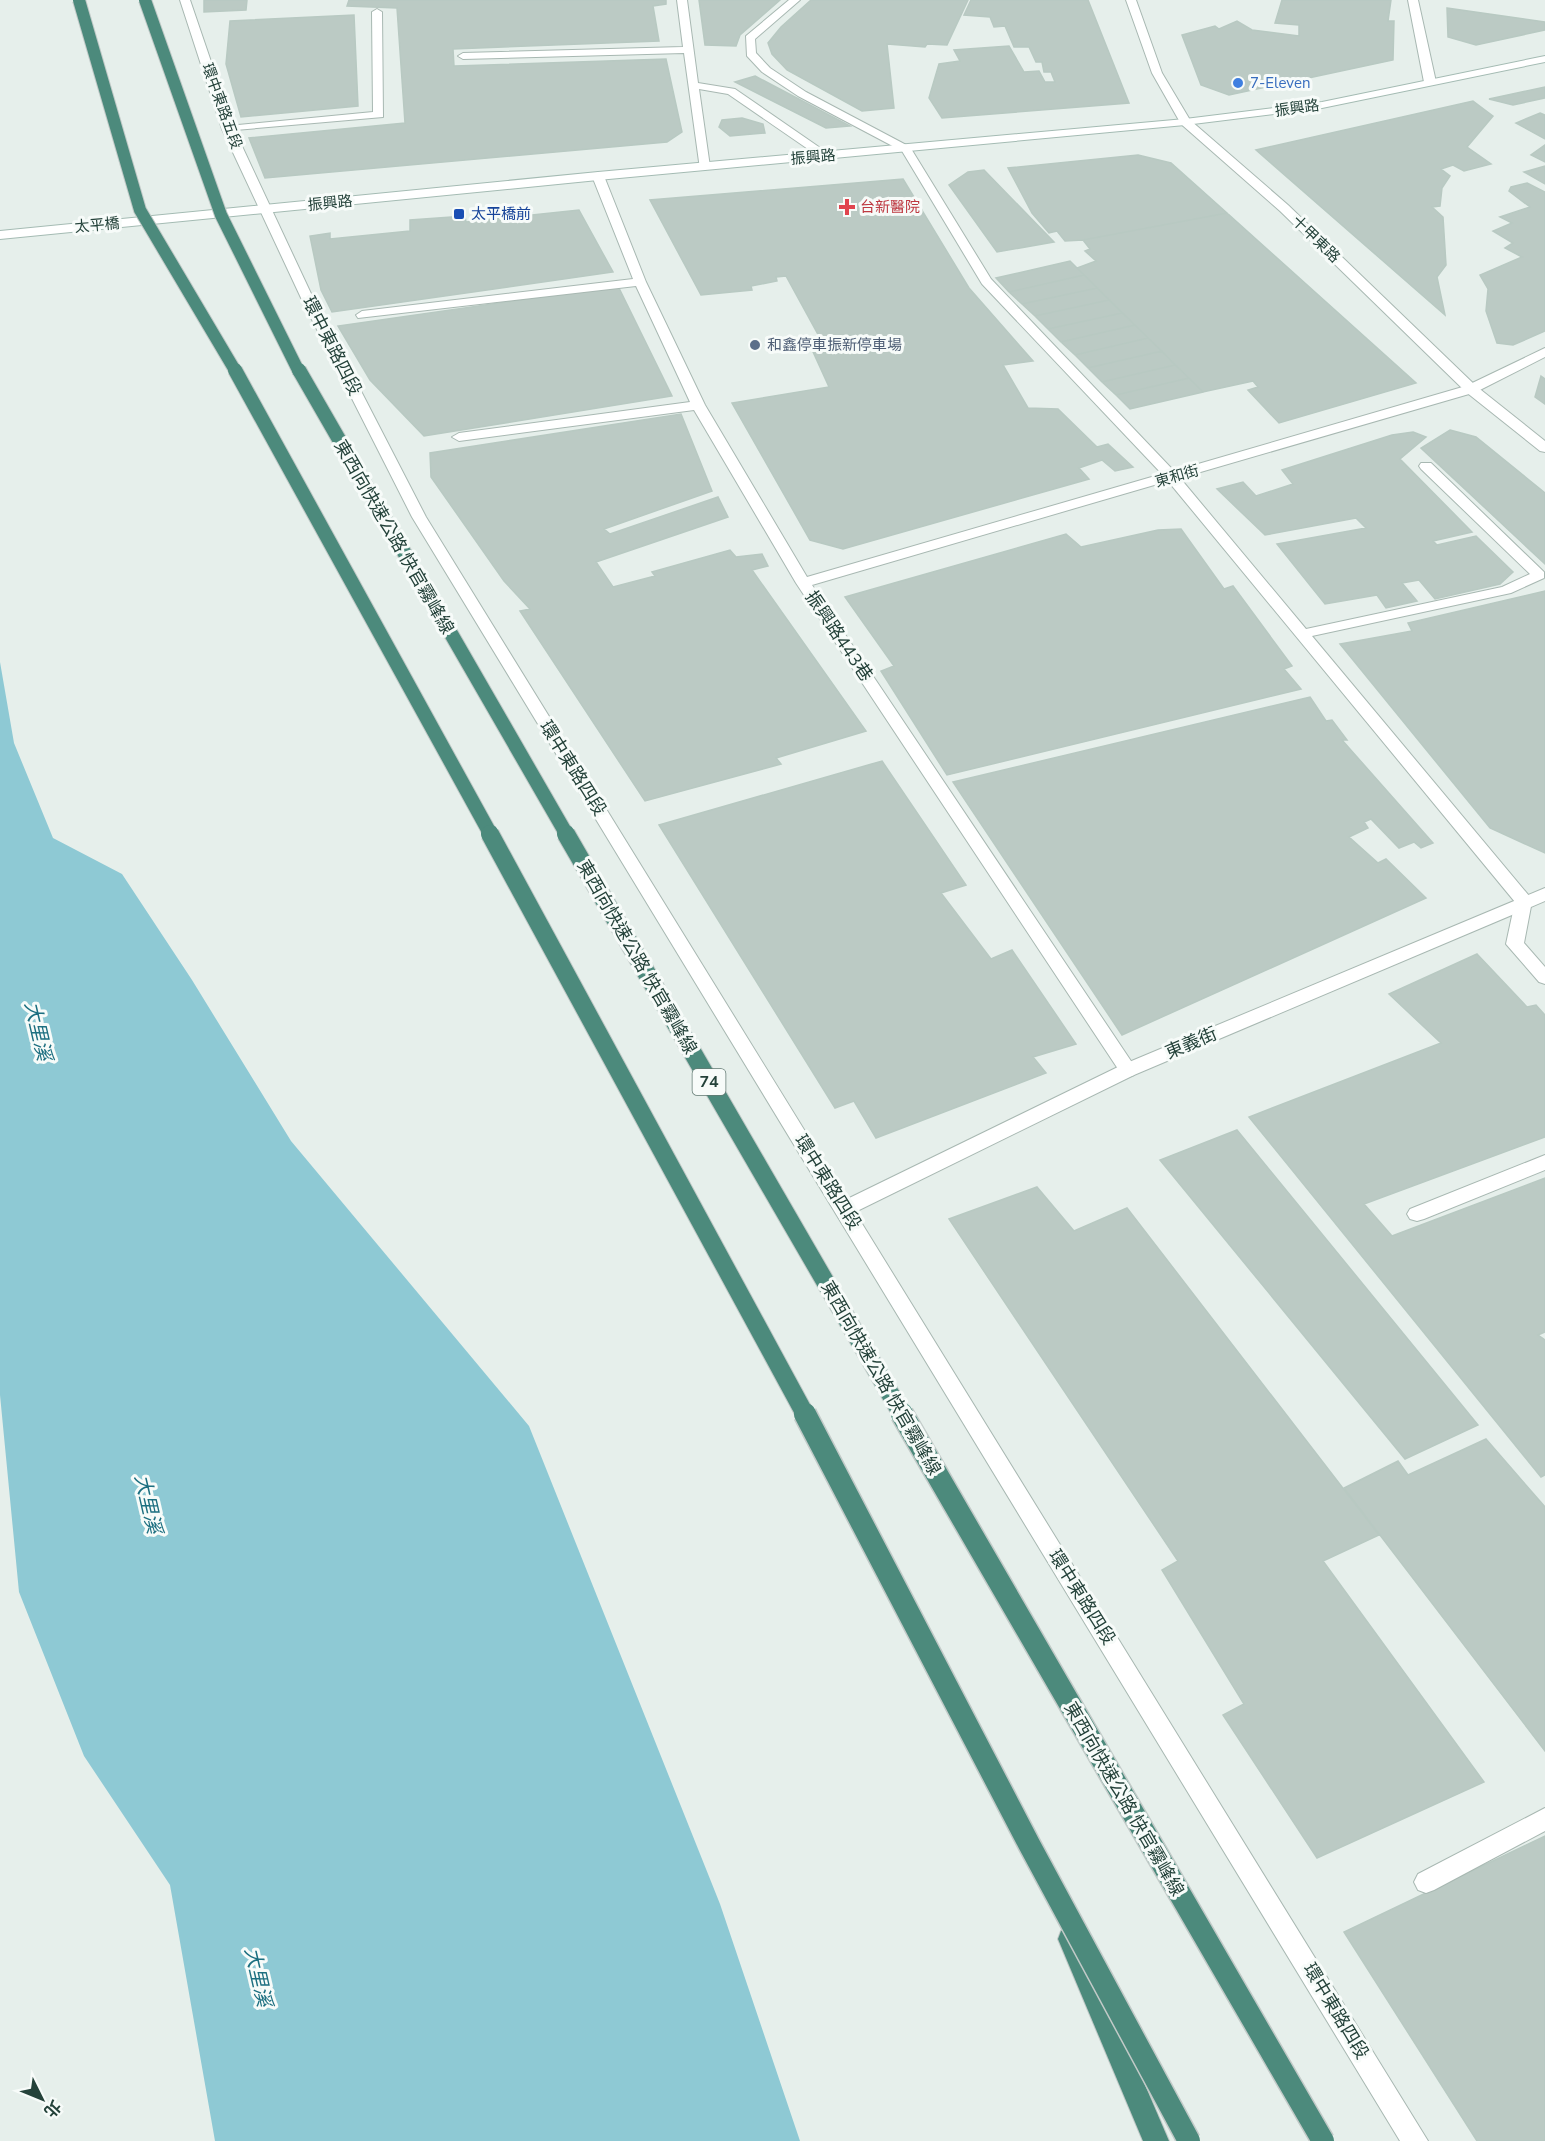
<svg xmlns="http://www.w3.org/2000/svg" width="1545" height="2141" viewBox="0 0 1545 2141" font-family="'Nunito Sans','Noto Sans TC',sans-serif">
	<style>
		.water { fill: #8ec9d4 }
		.building { fill: #bbcac4; stroke: #b8c9c2; stroke-width: 1.5 }
		.lines { fill: none; stroke-linecap: round; stroke-linejoin: round }
		.service-casing { stroke: #a8b8b2; stroke-width: 2 }
		.minor-casing { stroke: #a8b8b2; stroke-width: 2 }
		.tertiary-casing { stroke: #a8b8b2; stroke-width: 2 }
		.secondary-casing { stroke: #a4bbb3; stroke-width: 2 }
		.trunk-casing { stroke: #c2cac8; stroke-width: 2 }
		.service { fill: #fff; fill-rule: evenodd }
		.minor { fill: #fff; fill-rule: evenodd }
		.tertiary { fill: #fff; fill-rule: evenodd }
		.secondary { fill: #fff; fill-rule: evenodd }
		.trunk { fill: #4c8a7c; fill-rule: evenodd }
		.trunk-bridge-far3-casing { stroke: #c2cac8; stroke-width: 14; stroke-linecap: butt }
		.trunk-bridge-far2-casing { stroke: #c2cac8; stroke-width: 16; stroke-linecap: butt }
		.trunk-bridge-far1-casing { stroke: #c2cac8; stroke-width: 20; stroke-linecap: butt }
		.trunk-bridge-casing { stroke: #c2cac8; stroke-width: 25; stroke-linecap: butt }
		.trunk-bridge-far3 { stroke: #4c8a7c; stroke-width: 12 }
		.trunk-bridge-far2 { stroke: #4c8a7c; stroke-width: 14 }
		.trunk-bridge-far1 { stroke: #4c8a7c; stroke-width: 18 }
		.trunk-bridge { stroke: #4c8a7c; stroke-width: 22 }
		.shop-dot { fill: #3f7fe0; stroke: #f7fbf9; stroke-width: 2 }
		.health-dot { fill: #e0444e; stroke: #f7fbf9; stroke-width: 2 }
		.transit-dot { fill: #1a4fb4; stroke: #f7fbf9; stroke-width: 2 }
		.service-dot { fill: #5c6f8a; stroke: #f7fbf9; stroke-width: 2 }
		.labels { text-anchor: middle; dominant-baseline: central; stroke-width: 6; stroke-linejoin: round; paint-order: stroke }
		.far-shop-label { font-size: 15px; fill: #366cbe; stroke: #f7fbf9; text-anchor: start }
		.far-street-label { font-size: 15px; fill: #24423a; stroke: #f7fbf9 }
		.far-health-label { font-size: 15px; fill: #be3a42; stroke: #f7fbf9; text-anchor: start }
		.far-transit-label { font-size: 15px; fill: #164399; stroke: #f7fbf9; text-anchor: start }
		.far-service-label { font-size: 15px; fill: #4e5e75; stroke: #f7fbf9; text-anchor: start }
		.shield { fill: #f7fbf9; stroke: #637a73; stroke-width: 1.5 }
		.shield-label { font-size: 16px; font-weight: bold; fill: #24423a }
		.street-label { font-size: 18px; fill: #24423a; stroke: #f7fbf9 }
		.water-label { font-size: 20px; font-style: italic; fill: #1c6f80; stroke: #f7fbf9 }
	</style>
	<rect width="100%" height="100%" fill="#e6efeb"/>
	<path class="water" d="M0 662 14 743 53 838 122 874 192 980 291 1141 529 1426 720 1904 800 2141H215L170 1885 84 1756 19 1592 0 1395Z"/>
	<path class="building" d="M204 0H247L246 10 204 12Z
		M349 0H666V4L653 6 659 41 453 49 454 66 666 59 682 132 667 142 265 178 249 138 405 123 397 8 347 6Z
		M699 0H780L740 35 736 46 705 45Z
		M811 0H968L947 45 927 44 925 47 887 44 894 108 862 111 787 70 772 54 768 43 781 27Z
		M971 0H1088L1129 103 942 118 929 98 939 64 960 61 954 50 1009 46 1024 72 1039 71 1045 82H1055L1051 72H1044L1042 62H1036L1029 47H1014L1005 26 994 27 990 17 964 15Z
		M1282 0H1391L1388 21H1394L1393 60 1229 95 1201 85 1182 35 1215 26 1219 29 1237 21 1252 30 1299 36V25L1275 23Z
		M1447 8 1545 22V30L1476 45 1448 37Z
		M354 15 358 106 241 117 226 64 230 21Z
		M755 76 850 126 826 128 735 82Z
		M1545 87V98L1513 105 1489 99Z
		M1473 101 1493 116 1467 147 1491 164 1464 171 1453 165 1441 169 1450 176 1442 188 1440 206 1432 207 1443 217 1446 265 1437 277 1445 315 1256 150Z
		M1540 113 1545 115V139L1516 123Z
		M742 118 763 124 765 133 730 136 719 127 722 120Z
		M1545 145V162L1531 155Z
		M1138 155 1171 163 1227 213 1083 240 1065 241 1057 231 1049 233 1032 213 1008 168Z
		M1545 166V184L1524 172Z
		M984 170 1054 242 997 252 949 185 968 172Z
		M903 179 969 288 1033 361 1003 365 1028 408 1058 409 1097 447 1108 444 1133 467 1115 471 1102 460 1079 468 1089 479 843 549 810 540 732 403 829 387 809 343 821 340 786 276 776 277 777 281 751 286 752 290 701 295 650 200Z
		M1527 183 1545 192V331L1513 345 1497 343 1486 311 1488 289 1480 275 1522 257 1505 248 1513 243 1493 231 1512 223 1500 217 1530 207 1509 191 1511 187Z
		M579 210 613 272 332 312 321 290 310 236 330 233V239L410 231V220L465 216 466 222Z
		M1227 213 1416 383 1279 423 1248 390 1258 387 1253 381 1203 392 1077 268 1096 261 1085 251 1090 249 1083 240Z
		M1070 261 1084 275 1009 292 996 278Z
		M1084 275 1097 288 1022 304 1009 292Z
		M618 286 672 396 424 436 370 380 338 326Z
		M1097 288 1109 300 1035 316 1022 304Z
		M1109 300 1122 313 1048 329 1035 316Z
		M1122 313 1135 325 1061 342 1048 329Z
		M1135 325 1148 338 1075 355 1061 342Z
		M1148 338 1162 351 1088 368 1075 355Z
		M1162 351 1175 365 1102 382 1088 368Z
		M1175 365 1189 378 1116 395 1102 382Z
		M1541 376 1545 379V404L1535 397Z
		M1189 378 1203 392 1130 409 1116 395Z
		M681 414 712 491 604 529 610 534 718 497 728 517 596 562 613 587 655 576 652 572 730 550 736 557 762 554 768 566 752 570 866 731 776 758 781 764 645 801 520 611 530 609 504 581 431 477 430 453Z
		M1450 430 1476 437 1545 493V564L1421 448Z
		M1413 432 1426 437 1400 459 1472 532 1433 541 1437 545 1476 536 1513 572 1500 584 1435 599 1419 580 1402 583 1417 601 1386 608 1377 595 1325 604 1277 544 1366 528 1356 518 1265 535 1217 489 1243 482 1256 496 1293 484 1282 470 1392 435Z
		M1181 529 1224 589 1233 586 1292 666 1284 669 1301 689 947 775 881 671 894 666 845 597 1066 534 1081 547 1158 530Z
		M1545 591V853L1490 828 1340 644 1412 631 1408 623Z
		M1310 697 1326 721 1332 720 1347 740H1342L1433 843 1421 848 1414 842 1399 848 1371 819 1364 822 1368 828 1349 837 1378 863 1386 859 1426 898 1122 1035 953 782Z
		M882 761 966 885 941 893 991 959 1012 950 1076 1044 1033 1057 1046 1073 876 1138 854 1101 835 1108 659 825Z
		M1477 954 1527 1007 1536 1005 1545 1015V1137L1364 1204 1392 1236 1545 1178V1332L1538 1335 1545 1340V1475L1541 1477 1249 1117 1441 1043 1389 994Z
		M1237 1130 1478 1425 1405 1459 1160 1160Z
		M1037 1187 1074 1231 1127 1208 1379 1535 1323 1561 1484 1782 1317 1858 1223 1715 1244 1704 1162 1570 1178 1561 949 1219Z
		M1486 1439 1545 1507V1751L1344 1488 1398 1461 1408 1475Z
		M1545 1836V2141H1477L1344 1932Z"/>
	<g class="lines">
		<g class="service-casing">
			<path id="service" d="M677 0H687L698 83 735 89 829 154V158H821L728 94 699 89 710 167 704 170 700 169 684 53 463 59 458 56 463 53 683 47Z
				M789 0H800L755 39 756 53 770 68 806 92 910 147 991 279 1174 471 1466 386 1545 348V357L1476 392 1180 478 1306 629 1502 587 1530 574 1421 469 1419 466 1421 463H1431L1544 572V578L1511 593 1312 636 1530 897 1532 901 1524 943 1545 967V984L1539 982 1506 944 1515 902 1168 481 812 585 1137 1070 1134 1075 1128 1077 1122 1075 796 583 694 410 459 441 452 437 459 433 690 402 636 286 358 318 356 315 362 311 633 279 592 176 598 172 604 176 646 282 705 405 807 577 1162 474 982 284 902 151 798 96 762 72 747 56 746 36Z
				M377 9 382 12 383 117 224 131V127L228 126 373 112 372 12Z
				M1545 1155V1170L1424 1219 1417 1221 1410 1219 1407 1214 1410 1209Z
				M1545 1808V1831L1434 1890 1426 1893 1418 1890 1414 1882 1418 1874Z"/>
		</g>
		<g class="minor-casing">
			<path id="minor" d="M1126 0H1136L1162 73 1190 120 1288 205 1476 386 1545 441V452L1540 451 1466 392 1280 211 1181 124 1152 73Z
				M1408 0H1418L1436 82 1434 84 1430 85 1424 82Z
				M1545 888V901L1134 1075 851 1214 844 1216 837 1214 835 1209 837 1204 1122 1065Z"/>
		</g>
		<g class="tertiary-casing">
			<path id="tertiary" d="M180 0H190L234 129 314 300 426 517 1428 2141H1400L412 517 302 300 222 129Z"/>
		</g>
		<g class="secondary-casing">
			<path id="secondary" d="M1545 56V62L1322 108 1185 125 598 180 0 239V231L598 172 1185 119 1322 102Z"/>
		</g>
		<g class="trunk-casing">
			<path id="trunk" d="M1070 1927 1079 1931 1169 2141H1143L1058 1939 1061 1931Z"/>
		</g>
		<use href="#service" class="service"/>
		<use href="#minor" class="minor"/>
		<use href="#tertiary" class="tertiary"/>
		<use href="#secondary" class="secondary"/>
		<use href="#trunk" class="trunk"/>
		<g class="trunk-bridge-far3-casing">
			<path id="trunk-bridge-far3" d="M79 0 140 210 236 372
				M145 0 221 215 299 372"/>
		</g>
		<g class="trunk-bridge-far2-casing">
			<path id="trunk-bridge-far2" d="M235 370 491 835
				M299 370 567 835"/>
		</g>
		<g class="trunk-bridge-far1-casing">
			<path id="trunk-bridge-far1" d="M490 834 806 1416
				M566 834 903 1416"/>
		</g>
		<g class="trunk-bridge-casing">
			<path id="trunk-bridge" d="M805 1414 1029 1844 1189 2141
				M902 1414 1323 2141"/>
		</g>
		<use href="#trunk-bridge-far3" class="trunk-bridge-far3"/>
		<use href="#trunk-bridge-far2" class="trunk-bridge-far2"/>
		<use href="#trunk-bridge-far1" class="trunk-bridge-far1"/>
		<use href="#trunk-bridge" class="trunk-bridge"/>
	</g>
	<circle class="shop-dot" cx="1238" cy="83" r="6"/>
	<path class="health-dot" d="M844 198h6v6h6v6h-6v6h-6v-6h-6v-6h6z"/>
	<rect class="transit-dot" x="453" y="208" width="12" height="12" rx="3"/>
	<circle class="service-dot" cx="755" cy="345" r="6"/>
	<g class="labels">
		<g class="far-shop-label">
			<text x="1250" y="83">7-Eleven</text>
		</g>
		<g class="far-street-label">
			<text transform="translate(222 106) rotate(70)">環中東路五段</text>
			<text transform="translate(1297 108) rotate(-8)">振興路</text>
			<text transform="translate(813 157) rotate(-5)">振興路</text>
			<text transform="translate(330 203) rotate(-6)">振興路</text>
			<text transform="translate(97 225) rotate(-5)">太平橋</text>
			<text transform="translate(1316 239) rotate(44)">十甲東路</text>
			<text transform="translate(1177 476) rotate(-16)">東和街</text>
		</g>
		<g class="far-health-label">
			<text x="860" y="207">台新醫院</text>
		</g>
		<g class="far-transit-label">
			<text x="471" y="214">太平橋前</text>
		</g>
		<g class="far-service-label">
			<text x="767" y="345">和鑫停車振新停車場</text>
		</g>
		<rect class="shield" x="692.5" y="1069" width="33" height="26" rx="4.5"/>
		<g class="shield-label">
			<text x="709" y="1082">74</text>
		</g>
		<g class="street-label">
			<text transform="translate(332 346) rotate(63)">環中東路四段</text>
			<text transform="translate(394 537) rotate(60)">東西向快速公路 快官霧峰線</text>
			<text transform="translate(839 636) rotate(56)">振興路443巷</text>
			<text transform="translate(573 768) rotate(58)">環中東路四段</text>
			<text transform="translate(637 957) rotate(60)">東西向快速公路 快官霧峰線</text>
			<text transform="translate(1191 1043) rotate(-23)">東義街</text>
			<text transform="translate(828 1182) rotate(58)">環中東路四段</text>
			<text transform="translate(881 1378) rotate(60)">東西向快速公路 快官霧峰線</text>
			<text transform="translate(1082 1597) rotate(58)">環中東路四段</text>
			<text transform="translate(1124 1799) rotate(60)">東西向快速公路 快官霧峰線</text>
			<text transform="translate(1336 2011) rotate(59)">環中東路四段</text>
		</g>
		<g class="water-label">
			<text transform="translate(38 1031) rotate(77)">大里溪</text>
			<text transform="translate(148 1504) rotate(77)">大里溪</text>
			<text transform="translate(258 1977) rotate(77)">大里溪</text>
		</g>
	</g>
	<g transform="translate(42 2099) rotate(133)" stroke="#f7fbf9" stroke-width="4.5" paint-order="stroke">
	<path d="M0-4.5L10 22L0 15L-10 22Z" fill="#24423a"/>
	<text y="-9" font-size="16" font-weight="bold" text-anchor="middle" fill="#24423a">北</text>
	</g>
</svg>
